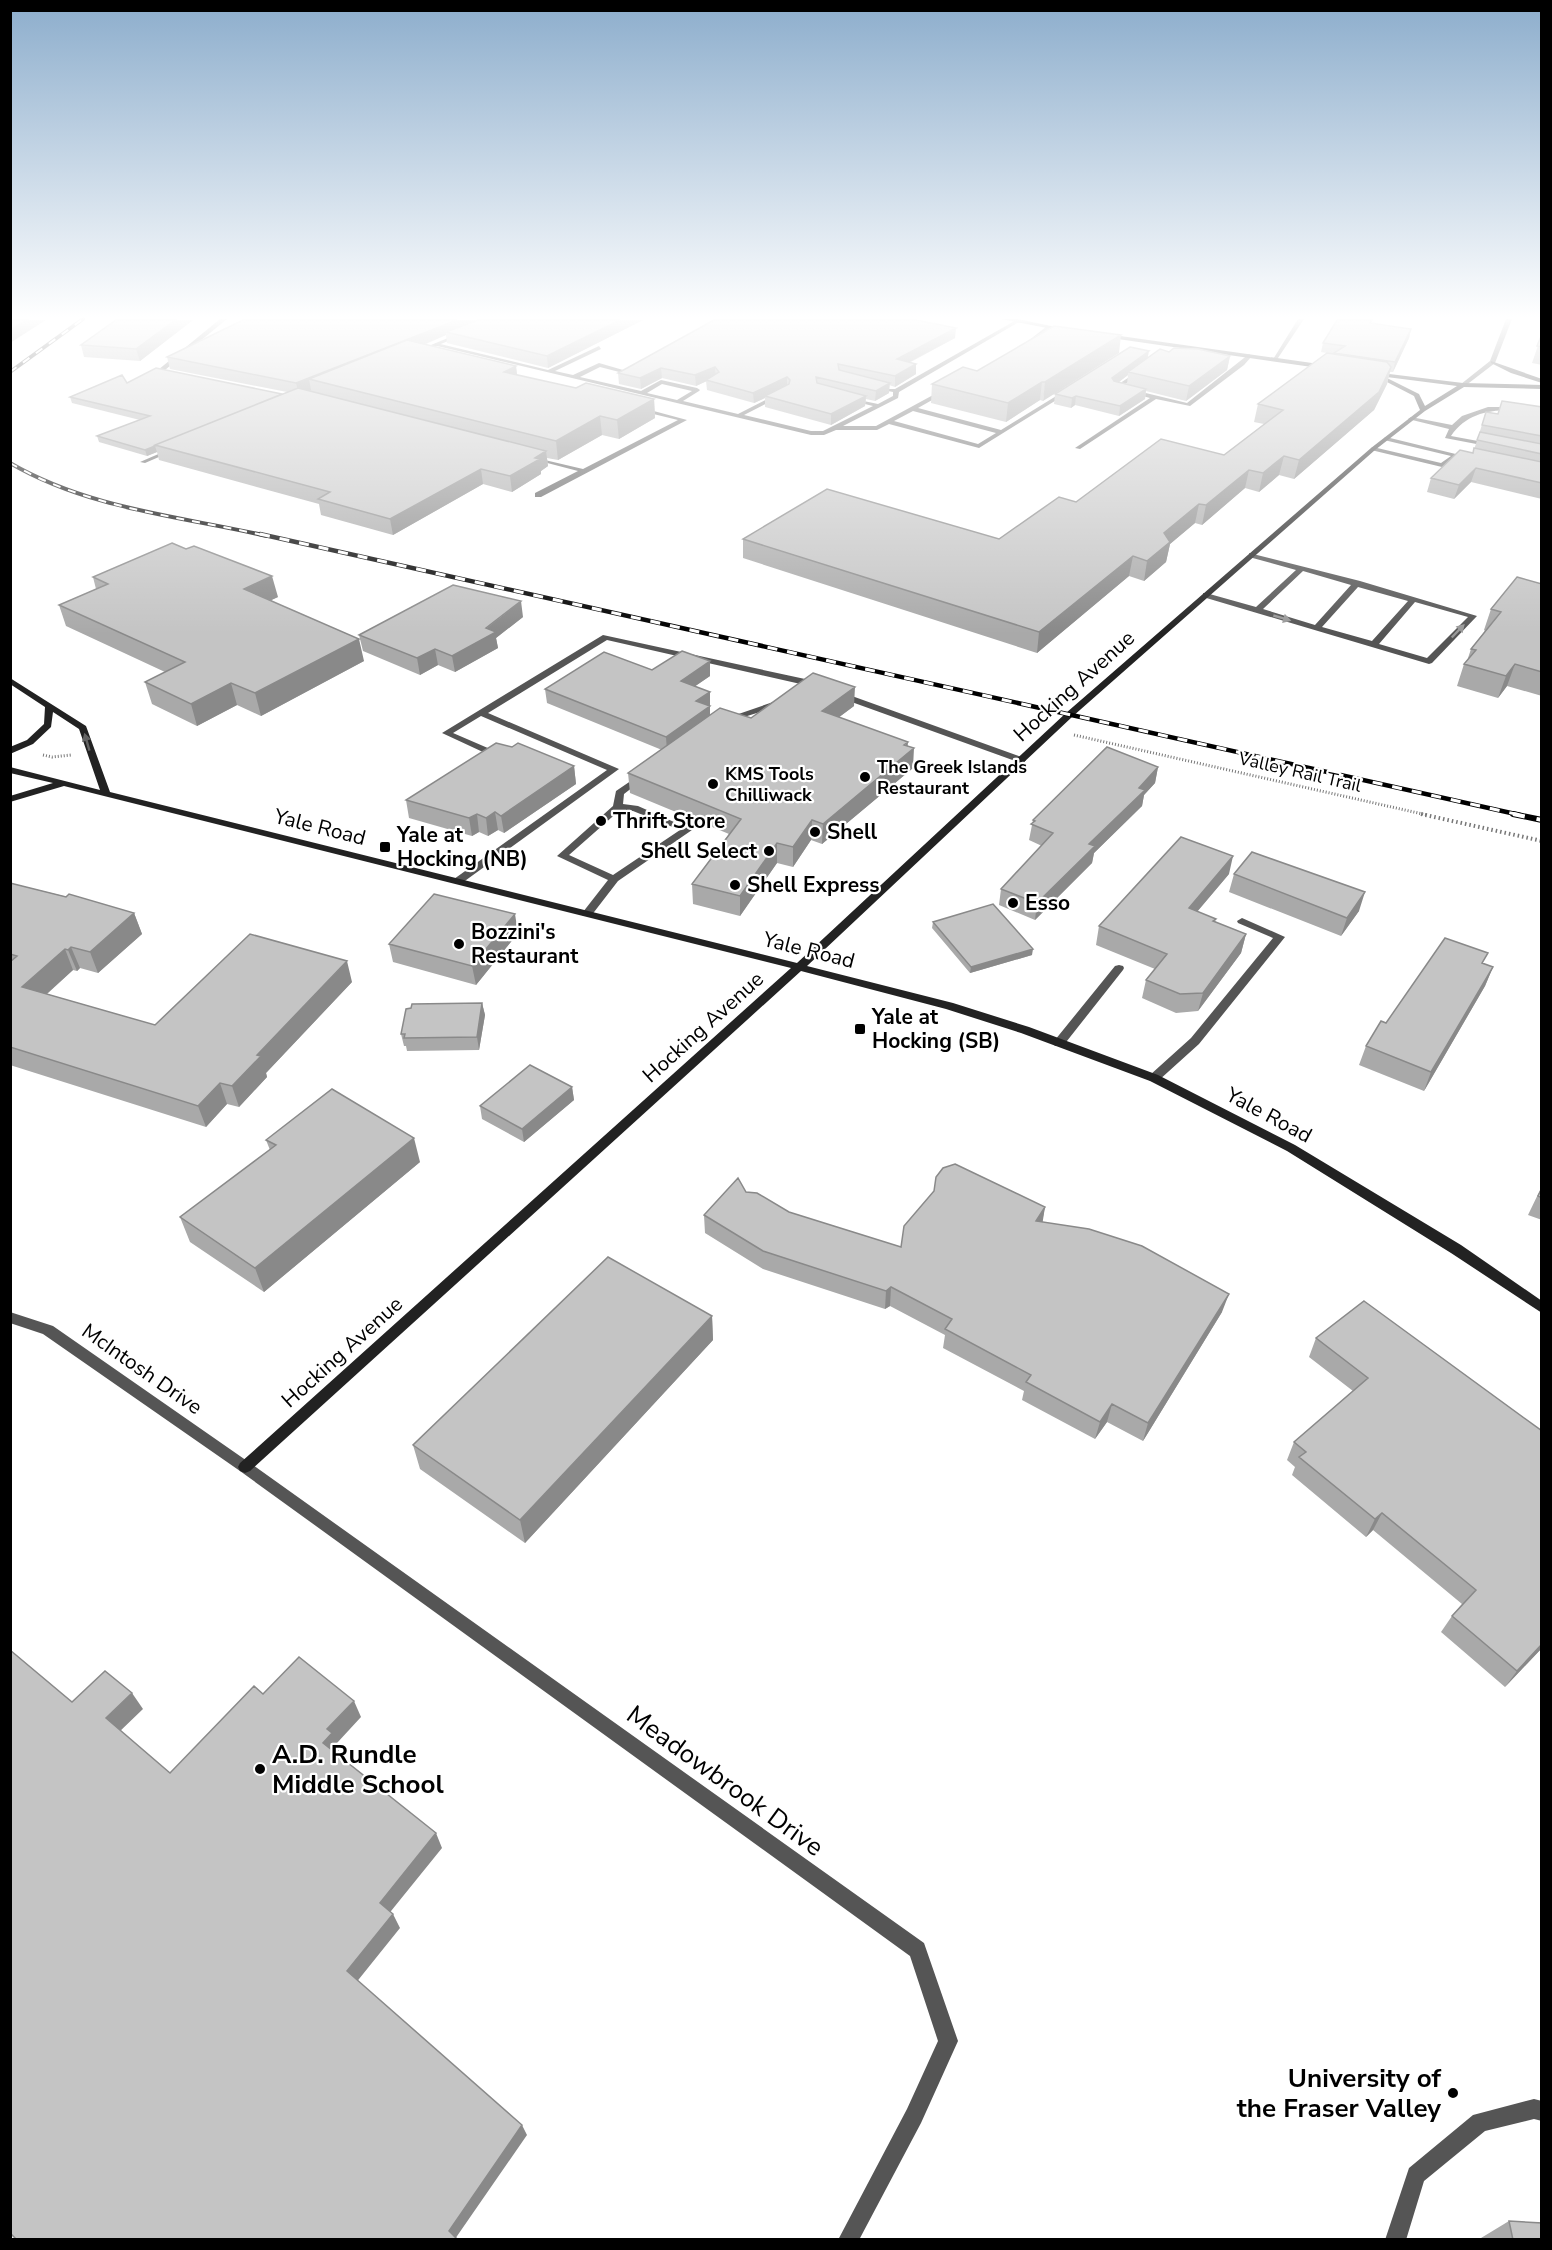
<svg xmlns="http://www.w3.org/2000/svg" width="1552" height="2250" viewBox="0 0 1552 2250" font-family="'Nunito Sans',sans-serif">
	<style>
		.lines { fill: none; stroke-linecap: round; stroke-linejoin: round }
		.path-far1 { stroke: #777; stroke-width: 3; stroke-dasharray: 1 2; stroke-linecap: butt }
		.path { stroke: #777; stroke-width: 4; stroke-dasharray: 1.5 3; stroke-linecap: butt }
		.lane { fill: #555; fill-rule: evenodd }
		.street { fill: #555; fill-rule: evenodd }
		.secondary { fill: #222; fill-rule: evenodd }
		.rail-far2-casing { stroke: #000; stroke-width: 4 }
		.rail-far1-casing { stroke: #000; stroke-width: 4.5 }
		.rail-casing { stroke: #000; stroke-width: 6 }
		.rail-far2 { stroke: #fff; stroke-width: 2; stroke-dasharray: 8; stroke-linecap: butt }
		.rail-far1 { stroke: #fff; stroke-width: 3; stroke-dasharray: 10; stroke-linecap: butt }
		.rail { stroke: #fff; stroke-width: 4; stroke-dasharray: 12; stroke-linecap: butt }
		.wall { fill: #a9a9a9; fill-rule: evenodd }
		.shaded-wall { fill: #898989 }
		.building { fill: #c4c4c4; stroke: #898989; stroke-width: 1.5 }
		.oneway { fill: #999 }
		.oneway2 { fill: #646464 }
		.poi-dot { fill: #000; stroke: #fff; stroke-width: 2 }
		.labels { text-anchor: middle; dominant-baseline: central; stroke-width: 4.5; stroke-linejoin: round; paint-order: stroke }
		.far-poi-label { font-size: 18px; font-weight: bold; fill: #000; stroke: #fff; text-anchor: start }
		.far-street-label { font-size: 18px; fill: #000; stroke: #fff }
		.street-label { font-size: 21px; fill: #000; stroke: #fff }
		.poi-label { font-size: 21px; font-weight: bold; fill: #000; stroke: #fff; text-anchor: start }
		.near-poi-label { font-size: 26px; font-weight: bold; fill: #000; stroke: #fff; text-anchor: start }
		.near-street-label { font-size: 26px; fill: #000; stroke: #fff }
	</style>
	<rect width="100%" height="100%" fill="#fff"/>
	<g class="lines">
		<path class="path-far1" d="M1074 735 1427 815
			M43 755 52 757 71 755"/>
		<path class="path" d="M1421 814 1542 841"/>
		<path class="lane" d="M1018 319 1019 322 899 392 898 398 843 426H876L946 388 949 390 948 391 918 408 1001 430 1066 390 1071 391 979 448 889 424 877 430H836L824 435H811L433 345 436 343 548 370 599 346 601 349 555 371 573 375 599 363 630 372 627 374 600 367 580 377 641 391 661 380 697 388 700 390 699 391 683 401 738 414 779 393 781 394V396L744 415 811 431H823L873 406 849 400V398L878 404 893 396V392L888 391V389H895ZM662 384 692 391 677 400 647 393ZM913 411 996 433 978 444 894 421Z
			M1047 326 1052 327 1031 344H1027V342Z
			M1249 354 1252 356 1244 365 1190 406 1156 399 1080 449 1075 448 1150 398 1113 388 1138 371 1143 372 1121 387 1187 403Z
			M639 407 687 420 541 497H535V493L578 471 532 459V457L583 469 678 420 637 410V408Z
			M1488 407H1516L1542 409V413C1509 409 1472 405 1451 436L1494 444V446L1492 447 1445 438 1449 429 1408 419 1411 417 1452 425 1462 416Z
			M1386 437 1472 458 1469 460 1458 457 1442 467 1371 450V448L1373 447 1441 463 1451 456 1384 440V438Z
			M1249 553 1360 581 1477 616 1432 663 1429 664 1203 597V593H1206L1256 607 1296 570 1249 557ZM1303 571 1351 585 1315 625 1263 609ZM1358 587 1408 601 1372 641 1322 627ZM1415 602 1468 617 1427 658 1379 644Z
			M603 635 805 679 809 682 805 685 607 640 488 713 619 769 462 883H454V879L607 770 481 716 453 733 504 755V759H498L442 733Z
			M838 691 1024 758 1026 760 1024 762H1018L835 696V692Z
			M779 700 783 703 782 705 728 722 724 719Z
			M641 774 646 777 624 794 623 804 638 806 692 830 618 881 591 916H583L582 914 583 912 608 880 557 856 613 806 616 791ZM620 810 633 811 680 830 613 875 569 855Z
			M1242 918 1285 937 1199 1044 1158 1081H1150L1148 1078 1150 1075 1191 1038 1273 938 1238 923 1237 921Z
			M1119 965 1123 966 1124 968 1123 970 1063 1046H1055L1053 1043 1055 1040 1115 966Z
			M1534 2099 1542 2101V2121L1534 2119 1485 2131 1424 2181 1406 2240H1385L1409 2168 1473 2115Z"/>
		<path class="street" d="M220 319H227L165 370 175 373V375L158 372V370Z
			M1298 319H1304L1276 361H1272Z
			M1506 319H1512L1495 363 1465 386H1461V384L1490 361Z
			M460 333 465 334 419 353 414 352Z
			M170 449 175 450 145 463 140 462Z
			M10 1312 53 1326 250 1463 924 1943 958 2041 921 2123 859 2240H838L907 2109 938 2041 910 1956 240 1471 43 1334 10 1323Z"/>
		<path class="secondary" d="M1001 319H1017L1071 330 1068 332Z
			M1106 334 1326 365 1329 367 1326 369 1104 337Z
			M1491 361 1542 379V383L1511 373 1491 363Z
			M1373 372 1463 383 1542 385V389L1464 387 1425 411 1375 450 1072 717 807 966 953 1003 1029 1027 1158 1075 1295 1145 1461 1245 1542 1301V1313L1451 1253 1287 1151 1150 1081 1021 1033 946 1009 801 971 250 1471 245 1473 240 1471 238 1467 240 1463 791 968 64 786 10 802V796L53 783 10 773V767L100 790 79 729 53 712 51 727 33 744 10 754V747L27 740 44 724 45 707 10 684V678L86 726 110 792 797 963 1066 713 1371 448 1420 410 1414 396 1385 381V379H1389L1419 394 1425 406 1457 386 1371 375Z"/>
		<g class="rail-far2-casing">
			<path id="rail-far2" d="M10 372 83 319
				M10 463C89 509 179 516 267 536"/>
		</g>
		<g class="rail-far1-casing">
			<path id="rail-far1" d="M260 534 1520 815"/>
		</g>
		<g class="rail-casing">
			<path id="rail" d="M1513 814 1542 820"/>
		</g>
		<use href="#rail-far2" class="rail-far2"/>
		<use href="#rail-far1" class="rail-far1"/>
		<use href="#rail" class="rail"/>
	</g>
	<path class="wall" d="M116 320H193L140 361 84 357 81 345Z
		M243 320H643L548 368 447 343 446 335 424 345 516 366 517 375 576 388 654 399 655 418 619 439 602 435 558 460 547 458 548 466 541 471V474L512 492 483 484 393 535 321 515 319 504 159 460 157 452 147 456 99 442 97 436 140 420 72 403 70 397 282 394 287 392 170 369 167 357Z
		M714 320 955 338 909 363 916 374 895 387 889 385V393L875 401 866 399 865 406 831 425 765 407V398L754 403 707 390 706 381 696 386 662 378 641 389 619 384 618 373Z
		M1372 323 1411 329 1409 338 1393 372H1390L1387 384 1374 410 1294 479 1279 475 1259 492 1245 488 1202 525 1195 523 1170 544 1166 562 1144 581 1129 576 1037 653 743 558V539H999L1076 502 1224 455 1264 424 1254 422 1258 404 1327 353 1321 352 1323 343Z
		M1054 326 1043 401 1040 400 1006 422 931 403 932 384 977 371Z
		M1542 334V365L1532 363Z
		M1169 352 1230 356 1227 370 1186 401 1146 391 1145 399 1119 416 1075 405 1071 408 1054 404 1055 394 1148 358ZM1128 375 1127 384 1119 382Z
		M1502 401 1542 407V499L1471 482 1454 499 1427 492 1431 478 1473 453 1486 412 1498 414Z
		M93 577 278 597 271 600 364 661 261 716 237 705 197 726 152 704 145 682 165 672 66 626 59 605 96 589Z
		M1542 584V696L1507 686 1498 698 1457 686 1464 664 1467 661 1471 649 1485 631 1484 630 1491 609Z
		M523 617 496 638 498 648 455 672 438 665 420 675 363 651 359 635Z
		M652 670 710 676 695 686 710 706V716L751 718 854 706 839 717 908 746 913 768 822 844 811 840 793 867 777 863 740 916 693 904 692 884 729 834 630 793 628 773 662 750 547 703 545 689Z
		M574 766 576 784 504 833 498 830 488 836 479 832 472 836 409 818 406 800Z
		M1158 767 1155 783 1144 795 1142 806 1094 853 1092 863 1035 920 999 905 1001 889 1042 846 1029 840 1033 820Z
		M1229 874 1197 912 1216 919 1215 922 1246 934 1241 953 1198 1011 1176 1013 1142 998 1146 980 1155 969 1096 945 1099 926Z
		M1234 874 1359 911 1341 936 1229 892Z
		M10 883 134 913 142 934 98 973 80 968 77 971 73 970 47 994 155 1025 352 982 266 1073 267 1077 239 1107 227 1104 206 1127 10 1065Z
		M933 922 1032 955 970 973 932 928Z
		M518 933 476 985 393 962 389 944Z
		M1493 967 1485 986 1424 1091 1359 1065 1366 1046 1386 1023Z
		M482 1003 485 1015 479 1050 407 1051 406 1046H404L401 1034Z
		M572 1087 574 1100 524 1142 482 1119 480 1106Z
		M266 1140 420 1162 264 1292 190 1242 180 1217 270 1150Z
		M1542 1186V1220L1528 1215Z
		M746 1192 789 1212 901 1247 1045 1207 1042 1222 1222 1312 1143 1441 1107 1422 1095 1439 1022 1400 1024 1391 943 1348 945 1335 890 1306 885 1309 763 1269 705 1233 704 1215Z
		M712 1316 713 1340 525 1543 420 1469 413 1445Z
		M1316 1338 1542 1431V1648L1505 1687 1441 1632 1452 1616 1462 1604 1373 1530 1366 1537 1292 1475 1295 1467 1287 1460 1294 1442 1353 1391 1309 1357Z
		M1509 2221 1542 2240H1481V2238Z"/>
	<path class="shaded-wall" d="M27 320H46L10 343V330Z
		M175 320H193L140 361 136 349Z
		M457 320H486L446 332V335L327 384 309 379 311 390 299 395 296 383Z
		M620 320H643L548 368 547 356Z
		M956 328 955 338 896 369 897 359Z
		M1411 329 1409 338 1393 372 1395 362Z
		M1121 335 1119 353 1043 401 1045 382Z
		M1149 351 1147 361 1128 372V375L1111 388 1112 378Z
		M1230 356 1227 370 1186 401 1189 386Z
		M916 364V374L895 387V376Z
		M516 366 518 385 504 372Z
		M715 367 716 377 696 386 695 375Z
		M1391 367 1387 384 1374 410 1294 479 1299 460Z
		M661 368 662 378 641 389 640 378Z
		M787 377V387L765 396V398L754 403 753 393Z
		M1042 382 1040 400 1006 422 1008 403Z
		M890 383 889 393 875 401 876 391Z
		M1146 389 1145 399 1119 416 1120 406Z
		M866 396 865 406 831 425V414Z
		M1076 396 1075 405 1071 408 1072 398Z
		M654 399 655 418 619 439 617 420Z
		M600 416 602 435 558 460 556 441Z
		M155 446 157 452 147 456 145 450Z
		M546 451 548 466 541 471V474L512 492 510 476 535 458Z
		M1284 456 1279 475 1259 492 1263 473Z
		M1476 468 1471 482 1454 499 1459 485Z
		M481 469 483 484 393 535 390 519Z
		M1249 470 1245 488 1202 525 1206 505Z
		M1199 504 1195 523 1170 544 1166 562 1144 581 1147 561 1164 533Z
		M1133 556 1129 576 1037 653 1039 632Z
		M272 576 278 597 250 610 244 589Z
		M521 601 523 617 496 638 498 648 455 672 452 656Z
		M359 639 364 661 261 716 255 693Z
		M435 649 438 665 420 675 417 658Z
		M710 661V676L681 696V681Z
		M1515 664 1507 686 1498 698 1506 676Z
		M231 683 237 705 197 726 191 704Z
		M855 687 854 706 822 730V711Z
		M710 692V721L667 752 666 737 696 701Z
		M908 742 907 754 914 748 913 768 822 844 823 824Z
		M574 766 576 784 504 833 501 816Z
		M1158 767 1155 783 1144 795 1142 806 1094 853 1092 863 1035 920 1037 903 1139 788Z
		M495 812 498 830 488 836 486 818Z
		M477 814 479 832 472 836 469 818Z
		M812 820 811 840 793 867V847Z
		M777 843V863L740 916V896Z
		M1233 856 1229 874 1184 927 1189 908Z
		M1365 892 1359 911 1341 936 1347 918Z
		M134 913 142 934 98 973 90 952Z
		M515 914 518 933 476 985 472 966Z
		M1246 934 1241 953 1198 1011 1203 993Z
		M71 947 80 968 77 971 68 950Z
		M65 949 73 970 31 1008 22 987Z
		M1033 949 1032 955 970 973 971 967Z
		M347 961 352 982 266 1073 267 1077 239 1107 232 1086 257 1055Z
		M1493 967 1485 986 1424 1091 1431 1072Z
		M482 1003 485 1015 479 1050 477 1037Z
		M220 1083 227 1104 206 1127 198 1106Z
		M572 1087 574 1100 524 1142 522 1129Z
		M414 1138 420 1162 264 1292 255 1268Z
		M1045 1207 1042 1226 1036 1221Z
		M891 1287 890 1306 885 1309 886 1291Z
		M1229 1294 1222 1312 1143 1441 1148 1423Z
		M712 1316 713 1340 525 1543 520 1520Z
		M1112 1404 1107 1422 1095 1439 1100 1422Z
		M1382 1513 1373 1530 1366 1537 1375 1519Z
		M1542 1644V1648L1505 1687 1517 1671Z
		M132 1693 143 1709 117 1734 106 1718Z
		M354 1701 361 1717 337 1743 340 1749 331 1758 323 1743 327 1729Z
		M436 1833 442 1848 387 1916 380 1903Z
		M393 1914 400 1928 355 1984 347 1971Z
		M522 2125 527 2135 455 2239 449 2231Z"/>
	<path class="building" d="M10 320H27L10 330Z
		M116 320H175L136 349 81 345Z
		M243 320H457L296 383 167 357Z
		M478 320H620L547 356 446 332Z
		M714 320H916L956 328 897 359 916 364 895 376 838 364 839 370 890 383 876 391 816 377 817 383 866 396 831 414 765 396 789 384 790 380 787 377 753 393 706 380 719 372 715 367 695 375 661 368 640 378 618 373Z
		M1337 320H1372L1370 323 1411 329 1395 362 1334 353 1345 346 1323 343Z
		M1054 326 1121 335 1045 382H1042L1008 403 932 384 963 367 977 371Z
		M1542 334V347L1537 346Z
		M407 340 516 366 504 372 576 388 586 383 654 399 617 420 600 416 556 441 309 379Z
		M1130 347 1149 351 1112 378 1114 381 1146 389 1120 406 1076 396 1072 398 1055 394Z
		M1174 348 1198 349 1230 356 1189 386 1128 372 1160 349 1169 352Z
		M1327 353 1387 362 1391 367 1379 392 1299 460 1284 456 1263 473 1249 470 1206 505 1199 504 1164 533 1170 542 1147 561 1133 556 1039 632 743 539 827 489 999 539 1059 497 1076 502 1161 439 1224 455 1283 410 1258 404Z
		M156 368 282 394 155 445V446L145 450 97 436 150 416 70 397 122 375 127 383Z
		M298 388 546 451 535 458 540 459 510 476 481 469 390 519 318 499 330 492 155 445Z
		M1502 401 1542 407V436L1482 425 1486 412 1498 414Z
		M1480 432 1542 444V454L1477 440Z
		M1474 448 1542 462V483L1476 468 1459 485 1431 478 1460 450 1473 453Z
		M172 543 186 549 194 546 272 576 244 589 359 639 255 693 231 683 191 704 145 682 185 662 59 605 108 584 93 577Z
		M1517 577 1542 584V672L1515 664 1506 676 1464 664 1476 650 1471 649 1501 612 1491 609Z
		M453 585 521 601 486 628 496 632 452 656 435 649 417 658 359 635Z
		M682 651 710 661 681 681 710 692 696 701 710 706 666 737 545 689 604 652 652 670Z
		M813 673 855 687 822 711 908 742 904 745 914 748 823 824 812 820 793 847 777 843 740 896 692 884 741 819 628 773 720 708 751 718Z
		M496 743 512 747 518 743 574 766 501 816 495 812 486 818 477 814 469 818 406 800Z
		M1107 747 1158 767 1139 788 1145 790 1089 844 1095 846 1037 903 1001 889 1053 833 1031 824 1035 821 1033 820Z
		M1181 837 1233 856 1189 908 1216 919 1213 921 1246 934 1203 993 1180 994 1146 980 1167 954 1099 926Z
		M1252 852 1365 892 1347 918 1234 874Z
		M10 883 66 897 69 894 134 913 90 952 71 947 68 950 65 949 22 987 155 1025 250 934 347 961 257 1055 261 1056 232 1086 220 1083 198 1106 10 1047V962L17 956 10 954Z
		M434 894 515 914 472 966 389 944Z
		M993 904 1033 949 971 967 933 922Z
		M1445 938 1488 953 1482 963 1493 967 1431 1072 1366 1046 1381 1021 1386 1023Z
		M482 1003 477 1037 404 1038 405 1034H401L406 1009 411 1008 412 1004Z
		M530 1065 572 1087 522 1129 480 1106Z
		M332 1089 414 1138 255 1268 180 1217 276 1145 266 1140Z
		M955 1164 1045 1207 1036 1221 1089 1229 1142 1246 1229 1294 1148 1423 1112 1404 1100 1422 1026 1382 1031 1375 945 1329 952 1319 891 1287 886 1291 763 1251 704 1215 738 1178 746 1192 757 1193 789 1212 901 1247 904 1226 934 1191 936 1177 943 1168Z
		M1542 1188V1198L1538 1196Z
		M608 1257 712 1316 520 1520 413 1445Z
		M1364 1301 1542 1431V1644L1517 1671 1452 1616 1476 1590 1382 1513 1375 1519 1299 1457 1306 1452 1294 1442 1368 1378 1316 1338Z
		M10 1650 72 1702 105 1671 132 1693 106 1718 170 1773 254 1686 263 1694 299 1657 354 1701 327 1729 332 1733 323 1743 436 1833 380 1903 393 1914 347 1971 522 2125 449 2231 458 2240H17L10 2233Z
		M1509 2221 1542 2223V2240H1513Z"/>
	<defs><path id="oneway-solid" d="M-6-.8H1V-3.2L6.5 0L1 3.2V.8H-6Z" transform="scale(1.5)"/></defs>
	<g class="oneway">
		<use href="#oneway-solid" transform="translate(1282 618) rotate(16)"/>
		<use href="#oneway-solid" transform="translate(1458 631) rotate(-46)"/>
	</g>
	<use class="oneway2" href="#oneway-solid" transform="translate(87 742) rotate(-106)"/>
	<linearGradient id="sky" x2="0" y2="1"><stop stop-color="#8cadcc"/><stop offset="0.5" stop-color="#fff"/><stop offset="1" stop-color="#fff" stop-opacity="0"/></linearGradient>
	<rect width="1552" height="634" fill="url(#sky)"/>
	<g class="poi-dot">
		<circle cx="865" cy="777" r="6"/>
		<circle cx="713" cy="784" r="6"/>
		<circle cx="601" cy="821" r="6"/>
		<circle cx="815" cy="832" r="6"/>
		<rect x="379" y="841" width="12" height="12" rx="3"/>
		<circle cx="769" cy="851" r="6"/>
		<circle cx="735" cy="885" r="6"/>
		<circle cx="1013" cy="903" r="6"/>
		<circle cx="459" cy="944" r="6"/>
		<rect x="854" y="1023" width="12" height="12" rx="3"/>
		<circle cx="260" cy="1769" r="6"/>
		<circle cx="1453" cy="2093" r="6"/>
	</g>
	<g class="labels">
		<g class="far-poi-label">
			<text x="877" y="767">The Greek Islands<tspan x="877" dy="21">Restaurant</tspan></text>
			<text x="725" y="774">KMS Tools<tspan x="725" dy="21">Chilliwack</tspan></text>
		</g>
		<g class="far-street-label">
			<text transform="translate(1300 772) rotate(13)">Valley Rail Trail</text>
		</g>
		<g class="street-label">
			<text transform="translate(1074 686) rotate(-42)">Hocking Avenue</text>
			<text transform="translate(320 827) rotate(14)">Yale Road</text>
			<text transform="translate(809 950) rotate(14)">Yale Road</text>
			<text transform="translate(703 1027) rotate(-42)">Hocking Avenue</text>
			<text transform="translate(1269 1115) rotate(28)">Yale Road</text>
			<text transform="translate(342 1352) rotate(-42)">Hocking Avenue</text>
			<text transform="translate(142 1369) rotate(35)">McIntosh Drive</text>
		</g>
		<g class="poi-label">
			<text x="613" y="821">Thrift Store</text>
			<text x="827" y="832">Shell</text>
			<text x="397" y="835">Yale at<tspan x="397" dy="24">Hocking (NB)</tspan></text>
			<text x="757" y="851" text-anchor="end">Shell Select</text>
			<text x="747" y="885">Shell Express</text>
			<text x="1025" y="903">Esso</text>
			<text x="471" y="932">Bozzini's<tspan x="471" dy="24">Restaurant</tspan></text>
			<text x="872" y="1017">Yale at<tspan x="872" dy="24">Hocking (SB)</tspan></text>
		</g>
		<g class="near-poi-label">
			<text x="272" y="1754">A.D. Rundle<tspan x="272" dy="30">Middle School</tspan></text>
			<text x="1441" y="2078" text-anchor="end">University of<tspan x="1441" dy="30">the Fraser Valley</tspan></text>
		</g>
		<g class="near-street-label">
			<text transform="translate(725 1781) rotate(36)">Meadowbrook Drive</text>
		</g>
	</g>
	<rect width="1552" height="2250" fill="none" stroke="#000000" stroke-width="24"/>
</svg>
